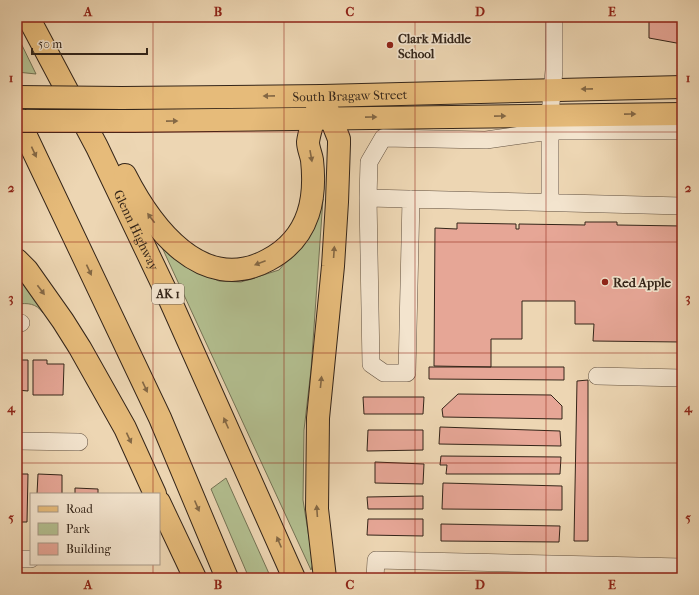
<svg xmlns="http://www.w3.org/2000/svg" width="699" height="595" viewBox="0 0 699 595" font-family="'IM FELL French Canon',serif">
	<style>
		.green { fill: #b3bf90; stroke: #747254 }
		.building { fill: #e6a696; stroke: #342519 }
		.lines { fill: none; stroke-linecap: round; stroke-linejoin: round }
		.minor-casing { stroke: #625140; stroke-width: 18 }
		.major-casing { stroke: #342519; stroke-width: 24 }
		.highway-casing { stroke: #342519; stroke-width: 24 }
		.minor { stroke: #f3e4ce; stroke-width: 17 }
		.major { stroke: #e6bb7a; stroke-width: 22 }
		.highway { stroke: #e6bb7a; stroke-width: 22 }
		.major-bridge-casing { stroke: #342519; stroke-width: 24; stroke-linecap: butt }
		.major-bridge { stroke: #e6bb7a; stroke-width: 22 }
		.oneway { fill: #846845 }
		.grid { fill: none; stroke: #8f2418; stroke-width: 1; stroke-opacity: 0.55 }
		.poi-dot { fill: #8f2418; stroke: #f3e4ce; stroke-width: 1.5 }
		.labels { text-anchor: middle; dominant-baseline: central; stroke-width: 3.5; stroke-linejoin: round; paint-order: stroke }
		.shield { fill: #f3e4ce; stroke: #6d5e4f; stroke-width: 1 }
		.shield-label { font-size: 12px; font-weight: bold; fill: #342519 }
		.poi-label { font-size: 13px; font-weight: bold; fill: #342519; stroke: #f3e4ce; text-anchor: start }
		.street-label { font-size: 13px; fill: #342519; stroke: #f3e4ce }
		.neatline { fill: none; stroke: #8f2418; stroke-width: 1.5 }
		.grid-label { font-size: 13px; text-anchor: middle; font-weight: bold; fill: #8f2418 }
	</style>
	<rect width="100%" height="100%" fill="#edd6b3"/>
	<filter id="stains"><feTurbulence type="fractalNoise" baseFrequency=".005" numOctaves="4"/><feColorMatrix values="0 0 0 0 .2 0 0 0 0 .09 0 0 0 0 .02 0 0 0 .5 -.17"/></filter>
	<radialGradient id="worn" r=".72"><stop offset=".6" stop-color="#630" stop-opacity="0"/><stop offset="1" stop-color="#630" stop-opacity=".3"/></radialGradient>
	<path class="green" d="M17 35 36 74 17 72Z
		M323 199 311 370 304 430 303 500 313 563 311 570 160 243 189 268 219 281 241 282 279 270 304 241Z
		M17 268 45 311 43 313C36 303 28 303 17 304Z
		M226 478 271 578H249L211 489Z"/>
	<path class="building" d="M649 17H682V44L649 38Z
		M585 222H617V225L682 226 681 342 593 341 594 324H575V301H522V339H491V367L434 366 435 228 457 229V223L516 224V229H519V224L585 225Z
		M17 360H28V391L17 390Z
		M33 360H47V364H64L63 395H33Z
		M429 367H564V380L429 379Z
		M588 380V541H574L577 381Z
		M458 394 551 395 562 406V419L443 417 442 409Z
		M363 397H424L423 414H364Z
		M440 427 560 431 561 446 439 444Z
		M368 430H423V450L367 451Z
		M441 456 561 457 560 474H446L447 465H440Z
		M375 462 424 464 423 484 375 483Z
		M17 474H28L27 522H17Z
		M38 474 62 475V494H37Z
		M443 483 562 486V510L442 509Z
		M75 488 98 489V494H75Z
		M423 496V509H368L367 497Z
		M368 519H423V536L367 535Z
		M441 524 560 526 559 542 441 541Z"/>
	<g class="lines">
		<g class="minor-casing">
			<path id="minor" d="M682 131H550L486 140 383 138 369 162 368 198 682 206
				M368 198 371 364 384 373H407L411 199
				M550 202V115L554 70V17
				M17 323H21
				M597 376 682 378
				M17 441 79 442
				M17 559H31
				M375 578 376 560 682 567"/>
		</g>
		<g class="major-casing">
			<g id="major">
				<path id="s1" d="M122 98 322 96 682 87"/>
				<path d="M133 121 682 114"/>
			</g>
		</g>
		<g class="highway-casing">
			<g id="highway">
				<path id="s2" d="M28 17 97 147 170 300 294 578"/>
				<path d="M322 96 339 139V144L337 202 333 266 318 418 317 509 325 578"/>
				<path d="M17 117 160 418 227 578"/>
				<path d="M125 175C151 226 202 296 268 260 287 250 301 235 308 214 314 196 314 178 312 160 311 154 308 148 308 142 310 127 317 110 322 96"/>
				<path d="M17 260 27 270 63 321 80 348 125 428 155 494"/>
				<path d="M159 502 195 578"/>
			</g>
		</g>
		<use href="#minor" class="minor"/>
		<use href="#major" class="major"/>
		<use href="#highway" class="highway"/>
		<g class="major-bridge-casing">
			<path id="major-bridge" d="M17 97 122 98
				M17 121H133"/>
		</g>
		<use href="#major-bridge" class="major-bridge"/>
	</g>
	<defs><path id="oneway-solid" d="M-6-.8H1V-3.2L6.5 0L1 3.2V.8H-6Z"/></defs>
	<g class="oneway">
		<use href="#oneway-solid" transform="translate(587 89) rotate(179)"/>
		<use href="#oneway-solid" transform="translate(269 96) rotate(179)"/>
		<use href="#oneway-solid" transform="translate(630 114) rotate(-1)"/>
		<use href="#oneway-solid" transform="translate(500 116) rotate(-1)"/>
		<use href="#oneway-solid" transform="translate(371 117) rotate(-1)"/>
		<use href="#oneway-solid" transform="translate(172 121) rotate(-1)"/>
		<use href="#oneway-solid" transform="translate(34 152) rotate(65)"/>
		<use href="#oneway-solid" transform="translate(311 156) rotate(80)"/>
		<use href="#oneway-solid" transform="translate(151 218) rotate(-127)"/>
		<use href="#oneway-solid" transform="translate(334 252) rotate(-86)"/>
		<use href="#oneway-solid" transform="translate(260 263) rotate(159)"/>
		<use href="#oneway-solid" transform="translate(89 270) rotate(65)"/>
		<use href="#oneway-solid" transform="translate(41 290) rotate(53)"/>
		<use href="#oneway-solid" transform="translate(321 382) rotate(-84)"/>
		<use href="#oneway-solid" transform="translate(145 387) rotate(65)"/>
		<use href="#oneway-solid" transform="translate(226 423) rotate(-114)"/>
		<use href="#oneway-solid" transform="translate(129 438) rotate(65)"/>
		<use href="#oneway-solid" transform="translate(197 506) rotate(67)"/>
		<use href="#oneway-solid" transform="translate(317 511) rotate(-94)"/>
		<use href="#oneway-solid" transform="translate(279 542) rotate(-113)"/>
	</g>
	<path class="grid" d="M153 17V494M284 17V578M415 17V578M546 17V578M17 132H682M17 242H682M17 353H682M17 463H682M153 564V578"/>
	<g class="poi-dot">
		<circle cx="390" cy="45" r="4"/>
		<circle cx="605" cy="282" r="4"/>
	</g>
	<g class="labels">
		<rect class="shield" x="152" y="284" width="32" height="20" rx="3"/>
		<g class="shield-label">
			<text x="168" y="294">AK 1</text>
		</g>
		<g class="poi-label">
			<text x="398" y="38">Clark Middle<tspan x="398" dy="15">School</tspan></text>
			<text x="613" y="282">Red Apple</text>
		</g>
		<g class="street-label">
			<text stroke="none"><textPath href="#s1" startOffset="228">South Bragaw Street</textPath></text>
			<text stroke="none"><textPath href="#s2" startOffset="239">Glenn Highway</textPath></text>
		</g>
	</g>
	<rect width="699" height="595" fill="none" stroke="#edd6b3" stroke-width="44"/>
	<rect x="30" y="493" width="130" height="72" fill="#f3e4ce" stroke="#a79886"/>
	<rect x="38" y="506" width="20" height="6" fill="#e6bb7a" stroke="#a79886"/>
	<text x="66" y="513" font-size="12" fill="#342519">Road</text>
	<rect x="38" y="523" width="20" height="12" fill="#b3bf90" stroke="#a79886"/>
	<text x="66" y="533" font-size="12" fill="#342519">Park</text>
	<rect x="38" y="543" width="20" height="12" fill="#e6a696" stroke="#a79886"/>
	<text x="66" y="553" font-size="12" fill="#342519">Building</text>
	<path d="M32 48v6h115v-6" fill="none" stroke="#342519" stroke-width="2"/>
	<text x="38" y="48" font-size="12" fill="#342519" stroke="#f3e4ce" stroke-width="3" paint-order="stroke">50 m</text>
	<rect x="22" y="22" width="655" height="551" class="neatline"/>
	<g class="grid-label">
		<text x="88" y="16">A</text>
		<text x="218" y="16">B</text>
		<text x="350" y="16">C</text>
		<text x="480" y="16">D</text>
		<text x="612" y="16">E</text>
		<text x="11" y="82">1</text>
		<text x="688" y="82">1</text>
		<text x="11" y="192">2</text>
		<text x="688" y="192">2</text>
		<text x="11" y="302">3</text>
		<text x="688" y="302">3</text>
		<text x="11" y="412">4</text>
		<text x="688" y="412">4</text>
		<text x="11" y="522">5</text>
		<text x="688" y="522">5</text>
		<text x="88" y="589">A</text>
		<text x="218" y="589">B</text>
		<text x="350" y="589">C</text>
		<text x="480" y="589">D</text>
		<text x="612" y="589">E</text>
	</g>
	<rect width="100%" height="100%" filter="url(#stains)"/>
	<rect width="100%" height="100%" fill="url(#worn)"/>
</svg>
